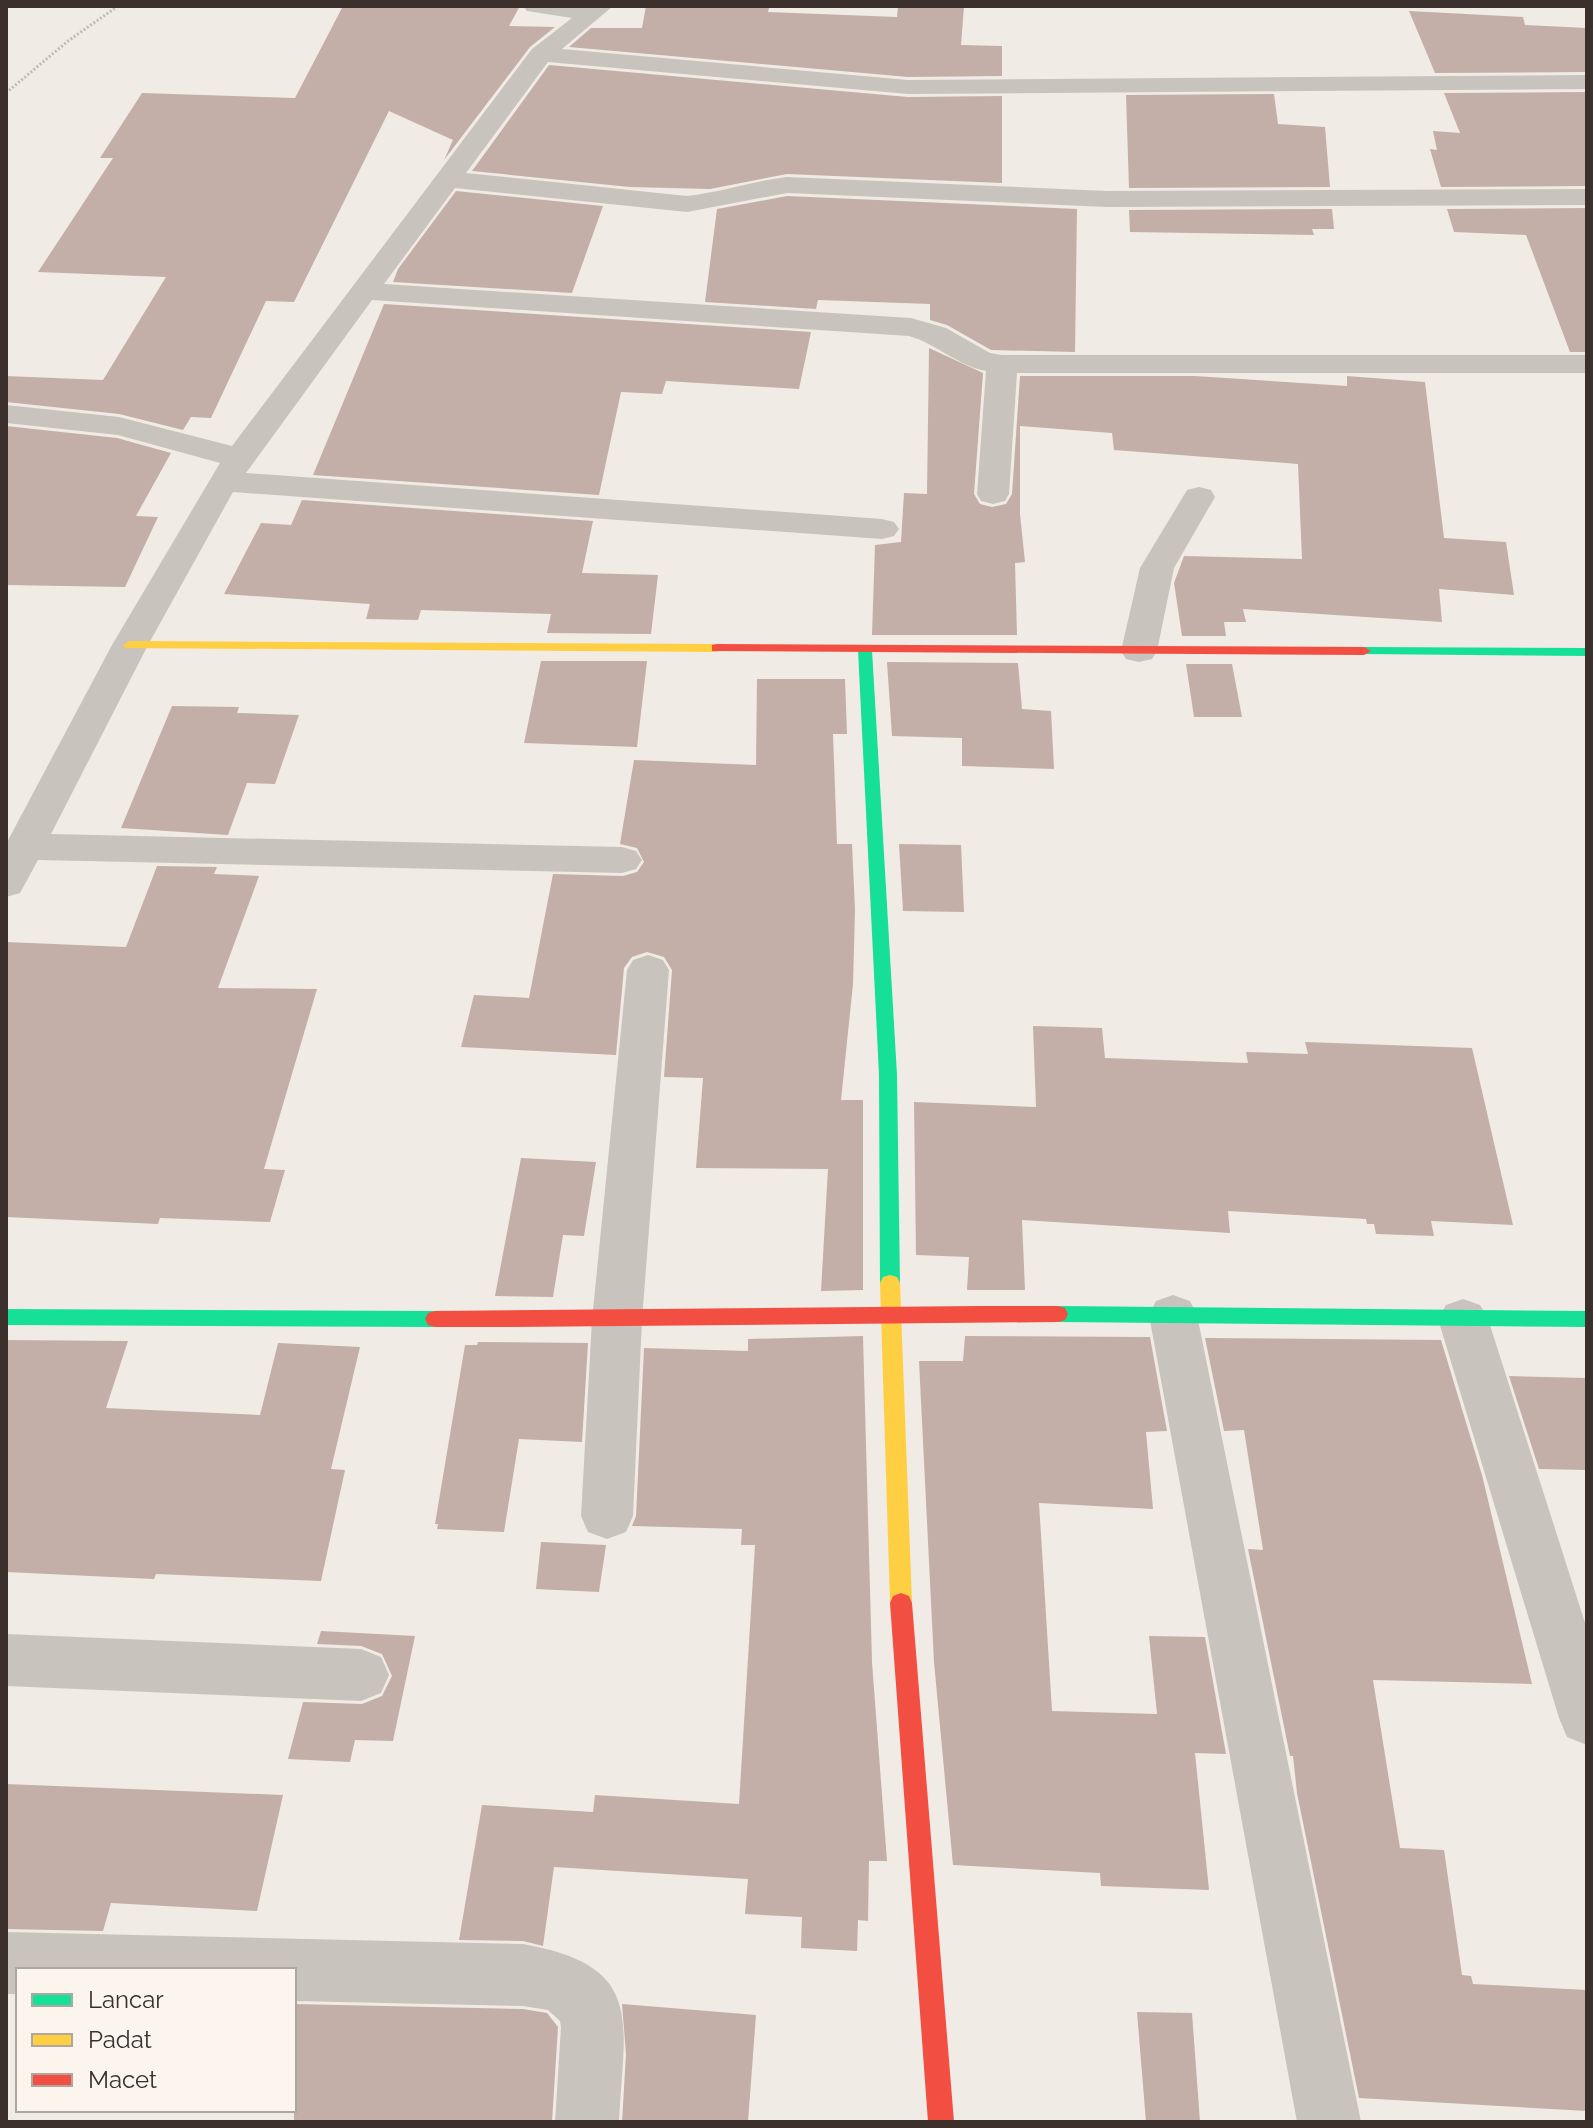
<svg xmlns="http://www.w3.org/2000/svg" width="1593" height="2128" viewBox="0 0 1593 2128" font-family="Raleway,sans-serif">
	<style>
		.building { fill: #c3afa7 }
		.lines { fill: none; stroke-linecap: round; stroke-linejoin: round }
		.path { stroke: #c2bbb6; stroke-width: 3; stroke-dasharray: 2 2; stroke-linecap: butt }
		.street { fill: #c9c3be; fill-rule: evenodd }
		.fast { fill: #16e098; fill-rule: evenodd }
		.slow { fill: #ffcf43; fill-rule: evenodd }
		.jam { fill: #f24e42; fill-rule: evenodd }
	</style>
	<rect width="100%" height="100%" fill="#f0ebe5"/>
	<path class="building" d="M343 6H520L509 26 555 27 530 47 444 160 453 140 389 111 294 302 266 301 211 418 191 417 183 430 119 414 6 402V376L103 380 166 277 38 272 113 158H100L142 93 295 98Z
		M646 6 769 8 768 12 897 17 898 6H964L961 45 1002 46V76L908 77 569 47 591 28H642Z
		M1409 11 1523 17 1525 25 1587 28V72L1435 73Z
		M549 65 908 97 1002 96V183L787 174 710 189 630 187 472 171Z
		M1587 92V186L1441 187 1430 149 1437 150 1433 131 1460 133 1444 93Z
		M1274 94 1278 124 1325 127 1330 187 1129 188 1126 95Z
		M456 191 603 206 572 293 393 282 398 269Z
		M787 196 1077 209 1075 352 991 350 947 325 930 320V304L818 300 816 309 705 302 717 209Z
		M1587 208V352H1570L1526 235 1454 232 1447 209Z
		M1332 209 1334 229H1312L1314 235 1130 232 1129 210Z
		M384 304 811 332 799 389 666 381 662 394 621 392 599 495 313 475Z
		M929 348 983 373 974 494 980 504 992 507 1006 504 1012 494 1020 376H1195L1347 386V376L1425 382 1444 538 1506 542 1514 595 1439 589 1442 622 1243 609 1246 622H1224L1226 636H1182L1174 583 1184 556 1302 559 1298 464 1114 450 1112 433 1020 426V514L1025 562 1015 563 1017 635H872L875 545 901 542 904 493 927 494Z
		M6 426 117 438 171 453 136 516 158 517 125 587 6 585Z
		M302 500 593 521 582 573 658 575 651 634 547 633 551 614 421 610 418 620 366 619 370 604 224 594 261 523 291 525Z
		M541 661H647L637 747 524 743Z
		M887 662 1018 663 1022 709 1051 711 1054 769 962 766V738L892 736Z
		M1186 664H1232L1242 717H1194Z
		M757 679H845L847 734H833L837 844H852L855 910 853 984 841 1100H863V1290L821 1291 828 1169 696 1168 703 1078 664 1077 672 970 664 957 647 952 632 957 624 968 616 1055 461 1047 474 995 529 998 553 874 623 876 637 872 644 862 637 848 620 844 634 760 756 765Z
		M172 706 239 707 237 713 299 715 275 784 247 783 228 835 121 828Z
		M899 844 961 845 964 912 903 911Z
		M157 866 217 867 214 874 259 876 218 988 317 989 264 1169 285 1170 270 1222 160 1218 158 1224 6 1217V942L126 947Z
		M1033 1026 1102 1028 1105 1058 1248 1063 1246 1052 1308 1054 1305 1042 1472 1048 1513 1225 1431 1221 1434 1236 1376 1234 1374 1224H1367L1366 1219 1228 1211 1230 1233 1022 1220 1025 1290H967L969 1257 916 1255 914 1102 1036 1107Z
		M521 1158 596 1162 584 1236 563 1235 553 1297 495 1296Z
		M863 1336 872 1662 887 1861H869L868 1921 858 1920 857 1951 801 1948 802 1917 745 1914 748 1879 554 1867 543 1946 523 1941 459 1940 482 1805 593 1812 595 1795 739 1804 755 1545H741L742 1529 632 1526 636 1516 644 1348 748 1351V1339Z
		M965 1336 1150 1337 1167 1431 1146 1432 1153 1509 1039 1503 1052 1711 1157 1714 1149 1636 1205 1637 1226 1754 1195 1753 1209 1890 1101 1886 1100 1873 953 1865 934 1662 919 1361H963Z
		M1205 1338 1441 1340 1482 1475 1532 1684 1373 1680 1400 1848 1444 1850 1462 1975 1471 1976 1473 1984 1587 1990V2111L1359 2098 1297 1793 1293 1756H1290L1248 1549 1263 1550 1244 1430 1224 1431Z
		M6 1340 128 1341 106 1408 260 1415 278 1343 360 1347 331 1469 345 1470 321 1581 156 1574 154 1579 6 1572Z
		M478 1342 588 1343 582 1442 519 1439 504 1532 437 1529 438 1524H435L465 1345H477Z
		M1509 1376 1587 1378V1470L1539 1469Z
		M541 1542 606 1545 599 1592 536 1589Z
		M321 1631 415 1636 393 1741 355 1740 350 1762 288 1759 303 1702 362 1704 382 1696 392 1676 382 1654 361 1646 317 1644Z
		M6 1784 283 1795 257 1911 111 1903 103 1931 6 1929Z
		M294 2004 523 2009 547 2013 558 2027 552 2122H294Z
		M622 2004 756 2015 748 2122H622L626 2054Z
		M1137 2012 1192 2013 1200 2122H1146Z"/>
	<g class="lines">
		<path class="path" d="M6 93 68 41 118 6"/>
		<path class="street" d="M523 6H613L562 49 908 80 1587 75V89L908 94 548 62 466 173 687 196C721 192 753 181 787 177L1107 191 1587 189V205L1107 207 787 193 687 212 455 188 384 284 911 318 946 328 990 353 1002 355H1587V373H1017L1009 494 1005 501 993 504 981 501 977 494 986 371C958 366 937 344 909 336L372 300 246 473 882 519 894 522 899 529 894 536 882 539 233 492 148 645 51 834 622 847 636 851 642 860 636 869 622 873 38 860 20 893 6 897V844L112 645 220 463 118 435 6 423V405L119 417 232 446 532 49 572 18 527 11Z
			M1199 487 1211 490 1215 497 1174 568 1157 651 1152 659 1139 662 1126 659 1121 651 1140 568 1187 490Z
			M648 955 663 960 669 970 642 1320 633 1516 626 1532 607 1539 588 1532 581 1516 592 1320 627 970 633 960Z
			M1173 1295 1190 1301 1197 1315 1361 2122H1297L1149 1315 1156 1301Z
			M1463 1299 1480 1305 1488 1319 1587 1629V1745L1567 1737 1559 1718 1438 1319 1446 1305Z
			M6 1634 361 1649 381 1657 389 1675 381 1693 361 1701 6 1686Z
			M6 1932 523 1944C646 1966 624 2020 619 2122H555L561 2027 560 2021 548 2010 523 2006 294 2001V1970H18V1994H6Z"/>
		<path class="fast" d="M865 646 872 650 897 1075 900 1283 897 1289 890 1291 883 1289 880 1283 879 1075 858 650Z
			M1364 647 1587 648V656L1359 654 1357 651Z
			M1058 1306 1587 1311V1327L1058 1322 1051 1320 1048 1314 1051 1308Z
			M6 1309 435 1311 442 1313 445 1319 442 1325 435 1327 6 1325Z"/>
		<path class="slow" d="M130 641 717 644 724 648 717 652 125 648 123 645Z
			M890 1275 897 1277 900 1283 912 1603 909 1610 901 1613 893 1610 890 1603 880 1283 883 1277Z"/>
		<path class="jam" d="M717 644 1364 647 1371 651 1364 655 712 651V645Z
			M980 1306H1058L1065 1308 1068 1314 1065 1320 1058 1322 513 1327H435L428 1325 425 1319 428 1313 435 1311Z
			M901 1593 909 1596 912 1603 954 2122H928L890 1603 893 1596Z"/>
	</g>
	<rect width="1593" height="2128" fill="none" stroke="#3b302b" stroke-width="16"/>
	<rect x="16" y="1968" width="280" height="144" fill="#fbf5ee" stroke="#aea6a0" stroke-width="2"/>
	<rect x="32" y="1994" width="40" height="12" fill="#16e098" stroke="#aea6a0" stroke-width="2"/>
	<text x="88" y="2008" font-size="24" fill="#3b302b">Lancar</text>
	<rect x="32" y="2034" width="40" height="12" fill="#ffcf43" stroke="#aea6a0" stroke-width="2"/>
	<text x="88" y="2048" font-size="24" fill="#3b302b">Padat</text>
	<rect x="32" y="2074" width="40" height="12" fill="#f24e42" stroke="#aea6a0" stroke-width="2"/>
	<text x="88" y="2088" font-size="24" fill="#3b302b">Macet</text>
</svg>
